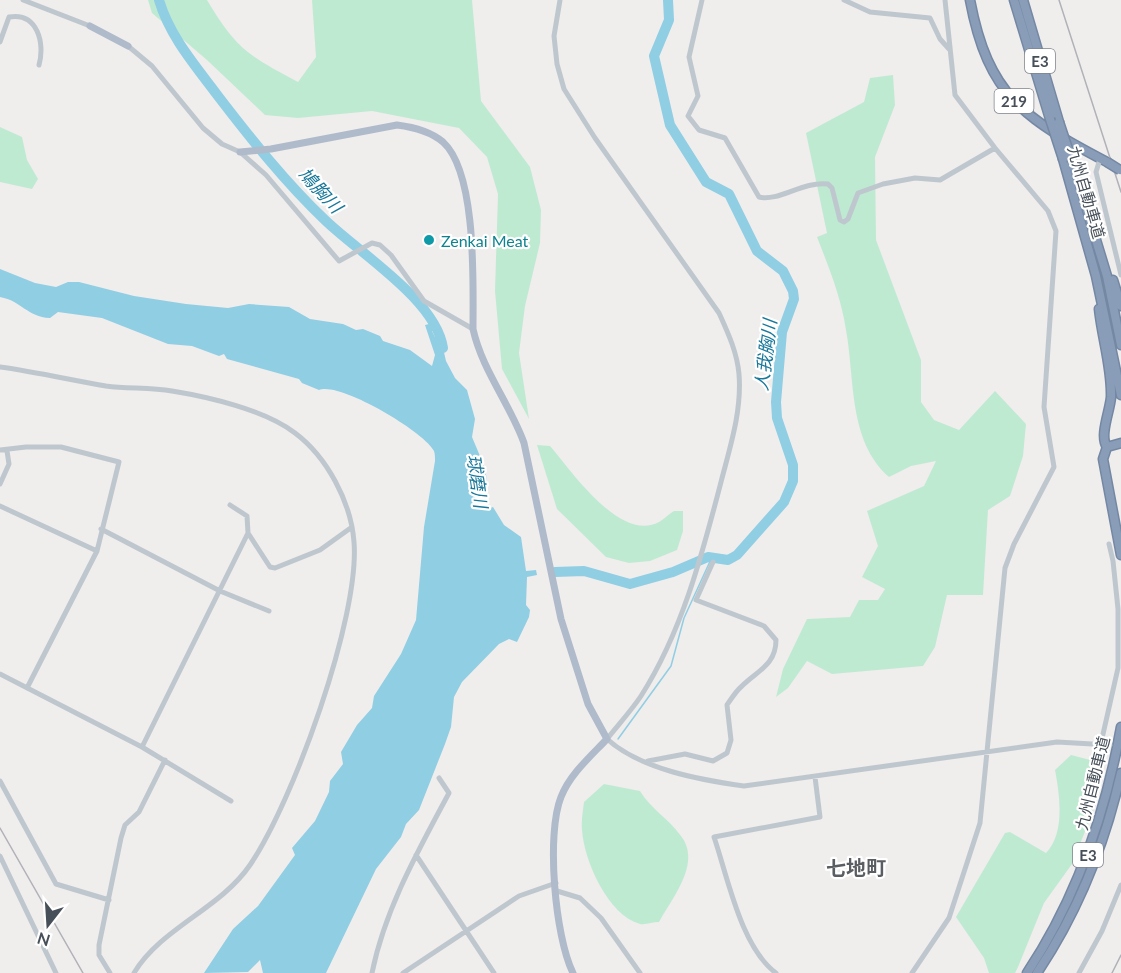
<svg xmlns="http://www.w3.org/2000/svg" width="1121" height="973" viewBox="0 0 1121 973" font-family="Lato,'Noto Sans JP',sans-serif">
	<style>
		.green { fill: #bfead2 }
		.water { fill: #90cee3 }
		.lines { fill: none; stroke-linecap: round; stroke-linejoin: round }
		.stream { stroke: #90cee3; stroke-width: 1.5 }
		.river { stroke: #90cee3; stroke-width: 10 }
		.highway-casing { stroke: #7488a3; stroke-width: 11 }
		.minor { stroke: #bfc7ce; stroke-width: 5 }
		.major { stroke: #afbbca; stroke-width: 7 }
		.highway { stroke: #899db8; stroke-width: 8 }
		.rail { stroke: #b0b2b7; stroke-width: 1.5 }
		.highway-bridge-casing { stroke: #7488a3; stroke-width: 11; stroke-linecap: butt }
		.highway-bridge { stroke: #899db8; stroke-width: 8 }
		.culture-dot { fill: #0f9aa8; stroke: #fff; stroke-width: 2 }
		.labels { text-anchor: middle; dominant-baseline: central; stroke-width: 4.5; stroke-linejoin: round; paint-order: stroke }
		.shield { fill: #fff; stroke: #7e848b; stroke-width: 1.5 }
		.shield-label { font-size: 15px; font-weight: bold; fill: #474f59 }
		.street-label { font-size: 16px; fill: #474f59; stroke: #fff }
		.culture-label { font-size: 16px; fill: #0d838f; stroke: #fff; text-anchor: start }
		.water-label { font-size: 18px; font-style: italic; fill: #19789a; stroke: #fff }
		.quarter-label { font-size: 20px; font-weight: bold; fill: #5a5d61; stroke: #fff }
	</style>
	<rect width="100%" height="100%" fill="#f0eded"/>
	<path class="green" d="M148 0H207C236 49 249 56 298 82L316 57 312 0H472L481 101 530 167 541 210 540 243 525 306 519 353 529 419 502 369 495 291 498 194 487 157 459 128 372 111 298 118 265 115 207 60 152 13Z
		M893 75 895 105 875 157 876 240 921 360V402L934 420 959 430 995 391 1026 424 1023 456 1010 496 988 510 983 595H947L935 647 923 666 832 674 807 661 788 688 776 697 783 669 807 619 850 617 859 600H878L885 589 862 577 878 546 867 511 924 486 936 461 911 466 889 477C848 441 855 379 846 330 841 297 829 268 817 237L827 233 806 133 864 102 870 78Z
		M0 127 22 137 27 160 38 179 32 189 0 182Z
		M537 445 550 446C571 470 620 543 659 522 664 519 669 514 674 511H683V531L677 550 650 561 629 563 606 557 557 509Z
		M1071 755 1102 763 1096 804 1072 864 1044 903 1018 967 1015 973H989L984 958 956 917 1005 833 1010 832 1046 853C1065 833 1060 797 1055 770Z
		M604 784 640 791C651 809 669 819 681 836 702 863 672 898 659 922 653 922 646 925 640 924 608 915 584 861 582 830 581 821 583 811 584 802Z"/>
	<path class="water" d="M0 269 35 283 56 287 68 282H79L134 296 186 304 228 308 249 304 289 307 310 319 343 324 356 330 363 329 380 336 383 341 410 350 432 366 435 355 425 325 437 322 432 331 435 337 440 335 446 361 455 378 467 390 475 419 472 437 485 468 487 481 482 505 487 509 493 507 504 525 521 537 526 571 536 570 537 575 527 577 526 605 530 610 529 617 517 642 509 639 499 644 462 682 454 697 451 727 445 744 419 810 406 824 401 837 376 869 326 973H263L260 960 248 972 204 973 233 929 258 906 295 855 292 848 315 821 329 792 330 781 343 764 341 752 357 725 372 708 374 696 401 654 416 620 424 527 435 461C435 457 435 454 434 451 425 432 339 381 319 390L302 383 299 379 227 359 224 354 219 356 192 346 168 344 102 318 58 312 50 318C27 317 22 301 0 297Z"/>
	<g class="lines">
		<path class="stream" d="M618 739 671 666 684 618 712 557"/>
		<path class="river" d="M159 0C170 37 195 65 218 96 251 139 286 183 325 220 359 253 436 300 443 348
			M555 572 584 571 630 584 673 572 708 557 728 560 737 555 784 502 793 481V465L777 418 776 402 782 332 794 299 793 291 783 271 757 251 729 194 706 182 670 125 654 56 669 20 668 0"/>
		<g class="highway-casing">
			<path id="highway" d="M970 0C988 96 1025 119 1107 162
				M1014 0 1050 119
				M1023 0 1059 122
				M1063 159 1096 276 1121 395
				M1072 161 1107 276 1121 345
				M1113 280 1121 306
				M1099 309C1102 338 1112 368 1111 397 1110 411 1099 436 1107 447
				M1121 443 1107 447 1103 459 1121 555
				M1027 973C1077 898 1105 816 1121 727
				M1037 973C1078 912 1105 844 1121 773"/>
		</g>
		<path class="minor" d="M23 0 90 26
			M560 0 554 36 557 64 564 89 595 138 719 313C728 333 737 352 739 374 742 411 730 447 721 482 702 555 682 632 641 696 631 711 618 725 607 739 640 769 700 780 744 786L1057 742 1110 745
			M702 0 689 57 698 96 688 116 699 130 725 138 759 197C779 202 802 181 828 184L832 188 840 220 844 222 848 219 858 193 883 184 915 178 940 180 995 148
			M844 0 870 12 930 18 940 39 949 49
			M0 42 9 17C38 12 45 44 39 65
			M128 46 152 66 203 128 222 144 240 152 266 175 339 261 372 243 380 245 391 255 424 301 473 329
			M1100 159 1096 172 1121 275
			M0 367C36 372 71 380 106 386 128 389 150 387 172 391 209 397 265 410 295 433 327 457 351 502 354 542 360 617 293 802 250 865 220 909 161 928 134 973
			M0 450 26 447H61L119 462 97 551 27 688
			M0 484 9 464 7 451
			M0 506 97 551
			M101 529 220 591 269 611
			M248 533 270 567 275 568 320 550 352 527
			M0 674 142 747 231 801
			M1101 743 1118 668V609L1113 561 1109 544
			M142 747 248 533 247 516 230 505
			M648 761 685 754 713 761 727 753 731 740 727 705C731 699 736 691 742 686 757 671 776 665 776 640L764 626 696 600 713 562
			M0 781 56 884 109 900
			M416 855 494 973
			M0 856 56 973
			M557 891 580 898 601 918 640 973
			M110 973 99 955V945L121 838 125 825 139 812 165 760
			M372 973C385 909 418 851 449 793L439 778
			M403 973 519 896 556 883
			M776 973C741 947 728 878 714 837L820 817 815 777
			M912 973 949 918 980 823 1005 568 1014 544 1054 467 1044 407 1056 231 1048 211 995 148 955 95 945 0
			M1079 973 1102 931 1121 885"/>
		<path class="major" d="M90 26 128 46
			M240 152 271 149 397 125C413 127 430 131 443 142 477 173 473 283 473 329 482 370 510 404 524 443L561 619 588 704 607 739C591 756 570 774 561 797 546 834 555 937 573 973"/>
		<use href="#highway" class="highway"/>
		<path class="rail" d="M1059 0 1121 192
			M0 828 83 973
			M1112 973 1121 955"/>
		<g class="highway-bridge-casing">
			<path id="highway-bridge" d="M1050 119 1063 159
				M1059 122 1072 161
				M1107 162 1120 170"/>
		</g>
		<use href="#highway-bridge" class="highway-bridge"/>
	</g>
	<circle class="culture-dot" cx="429" cy="240" r="6"/>
	<g class="labels">
		<g class="shield">
			<rect x="1025" y="49" width="30" height="24" rx="4.5"/>
			<rect x="994.5" y="89" width="39" height="24" rx="4.5"/>
			<rect x="1073" y="843" width="30" height="24" rx="4.5"/>
		</g>
		<g class="shield-label">
			<text x="1040" y="61">E3</text>
			<text x="1014" y="101">219</text>
			<text x="1088" y="855">E3</text>
		</g>
		<g class="street-label">
			<text transform="translate(1087 192) rotate(74)">九州自動車道</text>
			<text transform="translate(1092 783) rotate(-76)">九州自動車道</text>
		</g>
		<g class="culture-label">
			<text x="441" y="240">Zenkai Meat</text>
		</g>
		<g class="water-label">
			<text transform="translate(321 190) rotate(47)">鳩胸川</text>
			<text transform="translate(765 355) rotate(-83)">人我胸川</text>
			<text transform="translate(478 481) rotate(82)">球磨川</text>
		</g>
		<g class="quarter-label">
			<text x="856" y="867">七地町</text>
		</g>
	</g>
	<g transform="translate(48 925) rotate(197)" stroke="#ffffff" stroke-width="4.5" paint-order="stroke">
	<path d="M0-4.5L10 22L0 15L-10 22Z" fill="#474f59"/>
	<text y="-9" font-size="16" font-weight="bold" text-anchor="middle" fill="#474f59">N</text>
	</g>
</svg>
